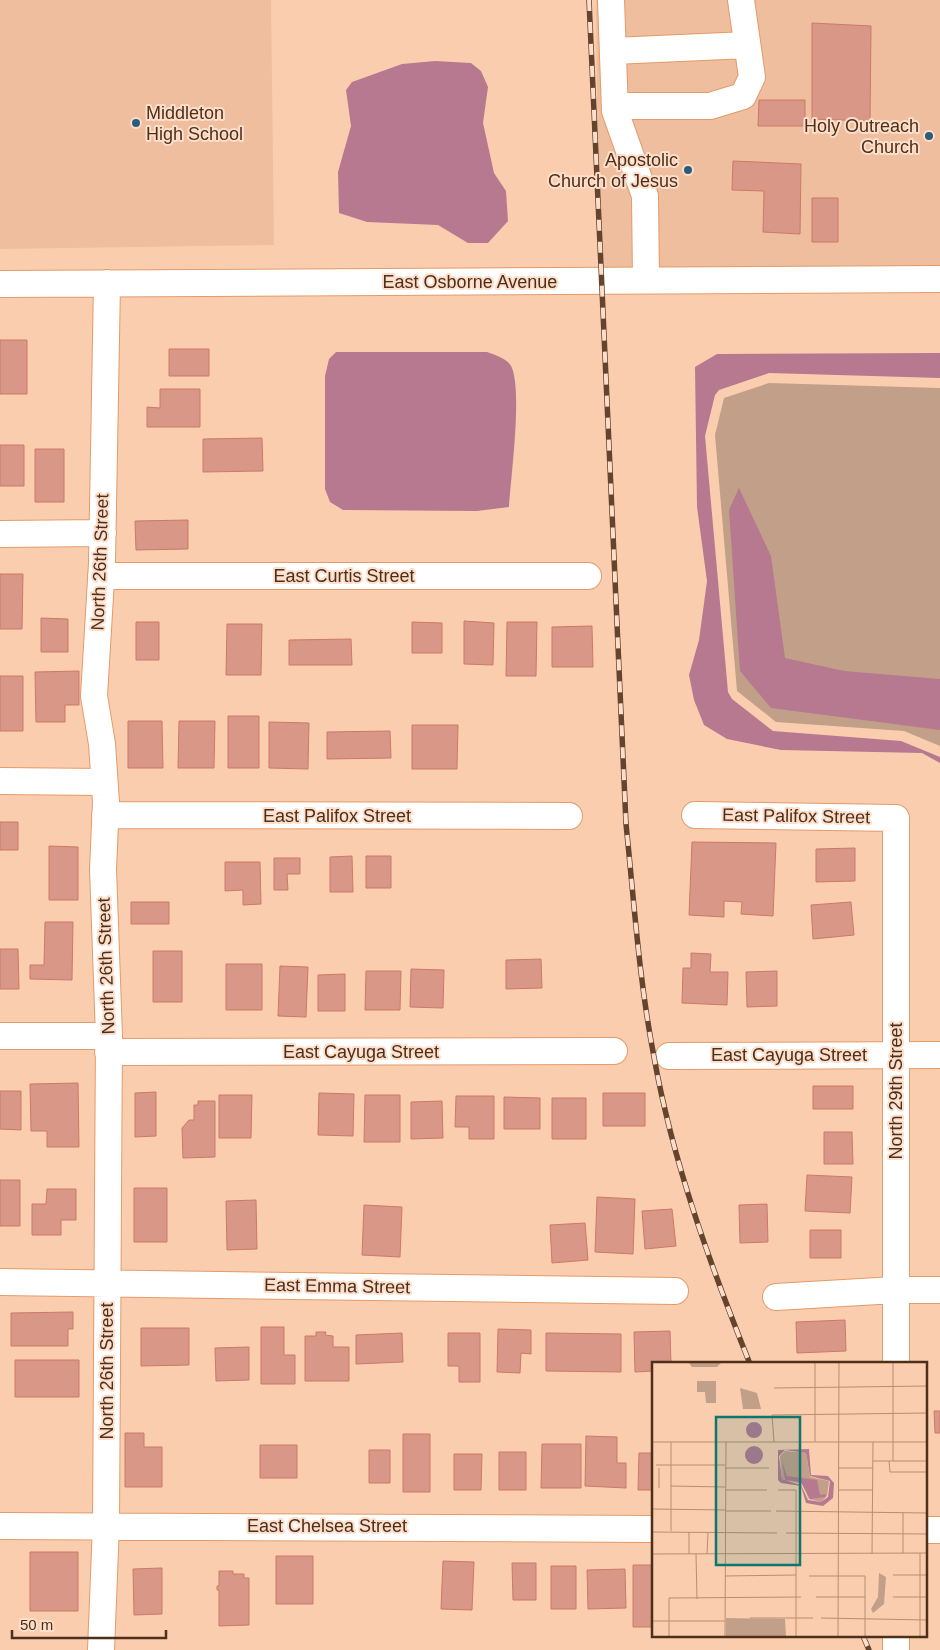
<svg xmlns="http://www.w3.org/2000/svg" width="940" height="1650" viewBox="0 0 940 1650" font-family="Arial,sans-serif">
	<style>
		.built { fill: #efbe9e }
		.green { fill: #c29f88 }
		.water { fill: #b67990 }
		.building { fill: #d89787; stroke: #cd7965 }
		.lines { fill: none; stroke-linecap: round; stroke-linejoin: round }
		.minor-casing { stroke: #e39b69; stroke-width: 28 }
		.minor { stroke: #fff; stroke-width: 26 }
		.rail-casing { stroke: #64442d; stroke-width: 5.5 }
		.rail { stroke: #fddeca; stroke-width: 4; stroke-dasharray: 11; stroke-linecap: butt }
		.poi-dot { fill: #295d79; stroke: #fddeca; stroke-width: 2 }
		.labels { text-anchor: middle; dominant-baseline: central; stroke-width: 4; stroke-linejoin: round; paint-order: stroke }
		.poi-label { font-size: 18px; fill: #4d2f1a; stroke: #fddeca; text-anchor: end }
		.street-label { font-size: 18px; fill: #4d2f1a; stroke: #fddeca }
		.inset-road { fill: none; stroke: #b58e73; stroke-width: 1 }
		.view { fill: #0f766e; fill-opacity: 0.15; stroke: #0f766e; stroke-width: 2.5 }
		.inset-edge { fill: none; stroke: #4d2f1a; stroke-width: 2.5 }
	</style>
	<rect width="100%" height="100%" fill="#fbcdaf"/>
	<path class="built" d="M0 0H271L274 245 0 249Z
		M596 0H601L630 191 635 268 599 270Z
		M624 0H940V267H656L625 109 622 3Z"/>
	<path class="green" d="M769 383 940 388V746L904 731 776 722 737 691 715 435 724 398Z"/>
	<path class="water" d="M435 61 471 63 481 71 488 87 483 123 494 173 506 191 508 221 488 243H468L438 225 367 222 339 213 338 172 351 126 346 90 352 82 402 64Z
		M336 352H487C495 355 509 359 512 368 522 393 511 477 509 507L477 511 343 510 330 502 325 489V376L329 359Z
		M940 353V378L769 373 719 390 715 395 705 436 728 692 732 699 773 731 901 741 940 757V763L922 753 781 750 727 739 704 725 694 700 689 675 699 640 707 581 697 507 695 367 717 354Z
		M739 488 771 556 785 658 844 671 940 679V730L771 708 740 671 729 510Z"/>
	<path class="building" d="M812 23 871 26 870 121 812 119Z
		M759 100H805V126H758Z
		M733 161 801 164 800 234 763 232 764 191 732 190Z
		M812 198H838V242H812Z
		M0 340H27V394H0Z
		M169 349H209V376H169Z
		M160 389H200V427H147V407L160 408Z
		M262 438 263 471 203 472V439Z
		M0 445H24V486H0Z
		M35 449H64V502H35Z
		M188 520V549L136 550 135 521Z
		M0 574H23L22 629H0Z
		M41 618 68 619V652H41Z
		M464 621 494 623 493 665 464 664Z
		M136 622H159V660H136Z
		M412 622 442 623V653H412Z
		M507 622H537L536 676H506Z
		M227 624H262L261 675H226Z
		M592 626 593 667H552V627Z
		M351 639 352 665H289V640Z
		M79 671V705H65V722H36L35 672Z
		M0 676H23V731H0Z
		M228 716H259V768H228Z
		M128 721H162L163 768H128Z
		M179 721H215L214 768H178Z
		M269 722 309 723 308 769 269 768Z
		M412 725H458L457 769H412Z
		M390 731 391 758 327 759V732Z
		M0 822H18V850H0Z
		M692 842 776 843 773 916 741 914 742 902 724 901V917L689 915Z
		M49 846 78 847V900H49Z
		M855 848V881L816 882V849Z
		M352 856 353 892H330V857Z
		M366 856H391V888H366Z
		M274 858H300V874H287L288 890H274Z
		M225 862H260L261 904 243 905V890L225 891Z
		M131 902H169V924H131Z
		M851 902 854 935 813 939 811 905Z
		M45 922H73L72 980 30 979V965H44Z
		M0 949H18L19 989H0Z
		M153 951H182V1002H153Z
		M691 953 711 954 710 972H728L727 1005 682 1003 683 968H691Z
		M541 959 542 988 506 989V960Z
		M226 964H262V1010H226Z
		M280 966 308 967 306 1017 278 1016Z
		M411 969 444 970 443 1008 410 1007Z
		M366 971H401L400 1010H365Z
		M777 971V1006L747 1007 746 972Z
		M345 974V1011H318V975Z
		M78 1083 79 1147H47V1131H31L30 1084Z
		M813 1086H853V1109H813Z
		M0 1091H21V1130L0 1129Z
		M156 1092V1136L135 1137V1093Z
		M319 1093 354 1094 353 1136 318 1135Z
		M603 1093H645V1126H603Z
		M219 1095H252L251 1138H219Z
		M365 1095H400V1142H364Z
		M456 1096H494V1139H469V1127H455Z
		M504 1097 540 1098V1129H504Z
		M552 1098H586V1139H552Z
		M198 1101H215V1157L183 1158 182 1128 189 1120H194V1105H198Z
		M442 1101 443 1138 411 1139V1102Z
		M824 1132H852L853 1164H824Z
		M807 1175 852 1177 850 1213 805 1211Z
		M0 1180H20V1226H0Z
		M134 1188H167V1242H134Z
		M47 1189H76V1220H61V1235H32V1204H46Z
		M597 1197 635 1199 633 1254 595 1252Z
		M256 1200 257 1249 227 1250 226 1201Z
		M767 1204 768 1242 740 1243 739 1205Z
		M364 1205 402 1207 400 1257 362 1255Z
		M672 1209 676 1246 645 1249 642 1211Z
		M585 1223 588 1260 552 1263 550 1225Z
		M810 1230H841V1258H810Z
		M73 1312V1329H68V1346H11V1313Z
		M845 1320 846 1351 797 1353 796 1322Z
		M261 1327H284V1355H295V1384H261Z
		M141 1328H189V1365L141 1366Z
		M498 1329 531 1330V1354L521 1353 520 1373 497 1372Z
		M670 1331 671 1364H654V1371L635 1372 634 1332Z
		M316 1332H326L325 1335 333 1336V1347H349V1381H305V1336H316Z
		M402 1333 403 1362 356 1364V1335Z
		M448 1333H480V1382H459V1366H448Z
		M546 1333 621 1334V1372L546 1371Z
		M249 1347V1380L216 1381 215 1348Z
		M15 1360H79V1397H15Z
		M934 1411H940V1433H935Z
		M125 1433H144V1447H162V1487H125Z
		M403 1434H430V1492H403Z
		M586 1436 617 1437V1463H626V1488L585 1486Z
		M542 1444H581V1488H541Z
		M260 1445H297V1478H260Z
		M369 1450H390V1483H369Z
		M499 1452H526V1490H499Z
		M639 1453H654V1490H638Z
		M454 1454H482L481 1490H454Z
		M30 1552H78V1611H30Z
		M276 1556H313V1604H276Z
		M443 1561 474 1562 472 1610 441 1609Z
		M512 1563H536V1600H513Z
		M633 1565H652L654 1627H633Z
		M551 1566H576V1609H551Z
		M162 1568V1614L134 1615 133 1569Z
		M625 1569 626 1608 588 1609 587 1570Z
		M219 1571H233V1574H244V1578H249V1625L219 1626V1590H217V1586H219Z"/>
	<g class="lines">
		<g class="minor-casing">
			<path id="minor" d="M611 0 615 111 645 196 646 279
				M613 51 747 45
				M615 106H710L743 96 752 77 741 0
				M0 284 940 279
				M0 534 103 533
				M101 576H588
				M0 781 104 782
				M105 815 569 816
				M695 815 896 818V1364
				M0 1036H109
				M108 1052 614 1051
				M669 1056 940 1055
				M0 1282 675 1291
				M776 1297 895 1290H940
				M0 1526 654 1529
				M926 1530H940
				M101 1650 106 1525 109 1036 103 869 106 802 102 744 94 696 102 563 107 283
				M896 1650V1636"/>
		</g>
		<use href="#minor" class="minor"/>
		<g class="rail-casing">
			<path id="rail" d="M589 0 626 824C634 901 639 980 654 1057 673 1163 710 1264 750 1364
				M863 1636 869 1650"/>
		</g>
		<use href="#rail" class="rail"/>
	</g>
	<g class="poi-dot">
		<circle cx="136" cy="123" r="5"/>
		<circle cx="929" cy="136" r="5"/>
		<circle cx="688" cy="170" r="5"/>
	</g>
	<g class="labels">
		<g class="poi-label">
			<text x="146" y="113" text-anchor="start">Middleton<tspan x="146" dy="21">High School</tspan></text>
			<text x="919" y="126">Holy Outreach<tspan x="919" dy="21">Church</tspan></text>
			<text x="678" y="160">Apostolic<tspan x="678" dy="21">Church of Jesus</tspan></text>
		</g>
		<g class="street-label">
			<text x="470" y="282">East Osborne Avenue</text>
			<text transform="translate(100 562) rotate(-88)">North 26th Street</text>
			<text x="344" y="576">East Curtis Street</text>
			<text x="337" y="816">East Palifox Street</text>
			<text transform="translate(796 816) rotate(1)">East Palifox Street</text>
			<text transform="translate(106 966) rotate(-92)">North 26th Street</text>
			<text x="361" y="1052">East Cayuga Street</text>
			<text x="789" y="1055">East Cayuga Street</text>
			<text transform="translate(896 1091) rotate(-90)">North 29th Street</text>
			<text transform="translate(337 1286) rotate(1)">East Emma Street</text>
			<text transform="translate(107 1371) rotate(-90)">North 26th Street</text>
			<text x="327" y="1526">East Chelsea Street</text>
		</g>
	</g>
	<g transform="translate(652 1362)">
		<rect width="275" height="275" fill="#fbcdaf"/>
		<path d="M37 1H69L65 5H40ZM45 19H64V41H54L53 30H45ZM88 26 105 31 109 47H91ZM133 89 154 91 158 115 177 119 175 134 169 140 157 137 150 122 130 117 128 94ZM227 211 234 215 232 242 221 251 219 247 226 235ZM74 256 133 257 134 274H74Z" fill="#c29f88"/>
		<path d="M94 68a8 8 0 1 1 16 0a8 8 0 1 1-16 0ZM93 93a9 9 0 1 1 18 0a9 9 0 1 1-18 0ZM157 87 159 113 176 114 182 121 181 136 171 144 154 141 149 124 129 121 126 118V88ZM133 88 154 91 158 114 178 119 176 135 169 140 156 138 149 123 130 117 127 94ZM130 99 135 114 165 118 168 133 174 132 173 135 158 137 149 120 133 118Z" fill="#b67990" fill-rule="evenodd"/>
		<path class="inset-road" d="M163 1V80M241 1V99M122 26 275 24M0 80H275M19 80V169M122 80 120 53 275 51M221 99H275M237 99 238 110H275M4 103H73M73 106H117M187 106H221M19 124 73 125M7 126V106M73 128H115M126 128H144V274M187 128H220M0 147 74 148M74 149H119M124 149 275 151M251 151V191M0 170 125 171M37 170V192M134 171 275 172M268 191V274M0 192 275 191M44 192 45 237M55 192 56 170M220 192 221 80M241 213H275M73 214 144 213M157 214H213V274M164 235H213M241 235H275M98 256H161M169 256 275 258M0 259H73M17 274V236L149 235M73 274 74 80M186 274 187 1"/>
		<path class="view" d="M64 55H148V203H64Z"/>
		<rect width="275" height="275" class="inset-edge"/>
	</g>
	<path d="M12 1630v8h154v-8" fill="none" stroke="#4d2f1a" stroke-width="2.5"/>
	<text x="20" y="1630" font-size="15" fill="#4d2f1a" stroke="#fddeca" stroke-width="4" paint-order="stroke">50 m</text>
</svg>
